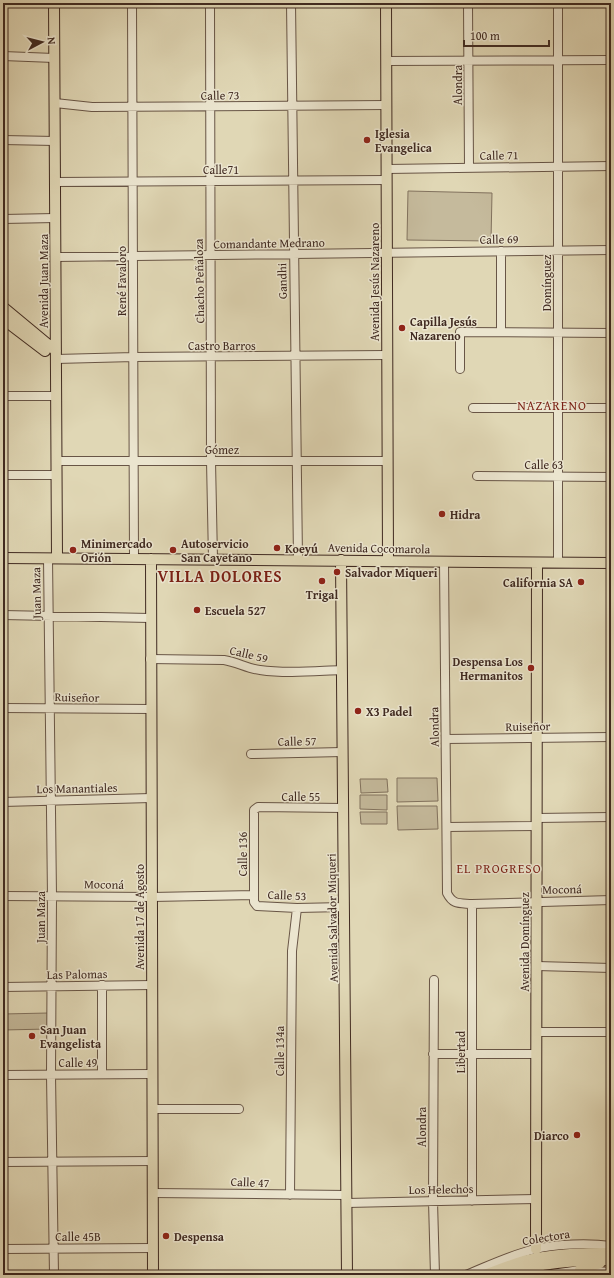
<svg xmlns="http://www.w3.org/2000/svg" width="614" height="1278" viewBox="0 0 614 1278" font-family="'Gentium Book Plus',serif">
	<style>
		.green { fill: #c5ba9c; stroke: #82725e }
		.lines { fill: none; stroke-linecap: round; stroke-linejoin: round }
		.minor-casing { stroke: #685546; stroke-width: 10 }
		.major-casing { stroke: #402a21; stroke-width: 12 }
		.minor { stroke: #ebe5cf; stroke-width: 8 }
		.major { stroke: #e0d7b5; stroke-width: 10 }
		.poi-dot { fill: #8f2418; stroke: #ebe5cf; stroke-width: 1.5 }
		.labels { text-anchor: middle; dominant-baseline: central; stroke-width: 3; stroke-linejoin: round; paint-order: stroke }
		.street-label { font-size: 12px; fill: #402a21; stroke: #ebe5cf }
		.poi-label { font-size: 12px; font-weight: bold; fill: #402a21; stroke: #ebe5cf; text-anchor: start }
		.neighbourhood-label { font-size: 13px; letter-spacing: 1px; fill: #7a1f14; stroke: #ebe5cf }
		.district-label { font-size: 16px; font-weight: bold; letter-spacing: 1px; fill: #7a1f14; stroke: #ebe5cf }
	</style>
	<rect width="100%" height="100%" fill="#e0d7b5"/>
	<filter id="stains"><feTurbulence type="fractalNoise" baseFrequency=".005" numOctaves="4"/><feColorMatrix values="0 0 0 0 .2 0 0 0 0 .09 0 0 0 0 .02 0 0 0 .5 -.17"/></filter>
	<radialGradient id="worn" r=".72"><stop offset=".6" stop-color="#630" stop-opacity="0"/><stop offset="1" stop-color="#630" stop-opacity=".3"/></radialGradient>
	<path class="green" d="M408 191 492 193 491 241 407 240Z
		M397 778H437L438 801 397 802Z
		M360 779H387L388 792 361 793Z
		M360 795H387V810L360 809Z
		M397 806H437L438 829 398 830Z
		M360 812H387V824H361Z
		M48 1013 49 1029 3 1030V1014Z"/>
	<g class="lines">
		<g class="minor-casing">
			<path id="minor" d="M132 3 134 558
				M210 3 211 461 213 559
				M291 3 298 559
				M468 3 469 168
				M558 3V563
				M3 56 54 58
				M386 61 611 60
				M55 103 92 107 386 105
				M3 140 55 141
				M387 169 611 166
				M55 182 387 180
				M3 219 55 218
				M501 251V332
				M55 257 611 250
				M56 359 134 357 387 355
				M460 369V332L611 333
				M3 396H56
				M473 408H611
				M56 461H388
				M3 475H57
				M477 476 611 477
				M48 558 52 896 51 1075 54 1275
				M444 562 447 893C453 905 459 903 472 904L611 900
				M3 615 150 618
				M150 659 224 660C237 662 248 669 260 670 287 674 315 671 342 670
				M3 708 151 709
				M446 739 611 737
				M251 754 342 752
				M3 802 151 798
				M343 808 258 807 254 810V902L257 906 297 908 344 907
				M537 818 611 817
				M447 827 537 826
				M3 896 152 897 254 895
				M537 966 611 968
				M434 980 433 1201 435 1275
				M102 985V1074
				M3 987 152 985
				M537 1032H611
				M433 1054H536
				M3 1075 152 1074
				M153 1109H239
				M3 1162 153 1161
				M153 1193 347 1195
				M290 1195 292 951 297 908
				M472 1201V904
				M347 1203 536 1199
				M3 1249 153 1248
				M466 1275C488 1266 511 1255 535 1249 557 1244 589 1243 611 1246
				M545 1275 580 1270 611 1272"/>
		</g>
		<g class="major-casing">
			<path id="major" d="M54 3 57 558
				M386 3 388 561
				M3 307 56 351
				M3 319 45 351
				M3 558C206 558 408 563 611 563
				M151 559 153 1275
				M341 560 347 1275
				M536 1249 537 563
				M580 1270 600 1263
				M484 1275C501 1269 519 1261 537 1258 561 1253 586 1253 611 1253
				M504 1275C539 1262 574 1261 611 1260"/>
		</g>
		<use href="#minor" class="minor"/>
		<use href="#major" class="major"/>
	</g>
	<g class="poi-dot">
		<circle cx="367" cy="140" r="4"/>
		<circle cx="402" cy="328" r="4"/>
		<circle cx="442" cy="514" r="4"/>
		<circle cx="277" cy="548" r="4"/>
		<circle cx="73" cy="550" r="4"/>
		<circle cx="173" cy="550" r="4"/>
		<circle cx="337" cy="572" r="4"/>
		<circle cx="322" cy="581" r="4"/>
		<circle cx="581" cy="582" r="4"/>
		<circle cx="197" cy="610" r="4"/>
		<circle cx="531" cy="668" r="4"/>
		<circle cx="358" cy="711" r="4"/>
		<circle cx="32" cy="1036" r="4"/>
		<circle cx="577" cy="1135" r="4"/>
		<circle cx="166" cy="1236" r="4"/>
	</g>
	<g class="labels">
		<g class="street-label">
			<text transform="translate(457 85) rotate(-90)">Alondra</text>
			<text transform="translate(220 95) rotate(-1)">Calle 73</text>
			<text transform="translate(499 155) rotate(-1)">Calle 71</text>
			<text x="221" y="169">Calle71</text>
			<text transform="translate(499 239) rotate(-1)">Calle 69</text>
			<text transform="translate(269 243) rotate(-1)">Comandante Medrano</text>
			<text transform="translate(43 281) rotate(-90)">Avenida Juan Maza</text>
			<text transform="translate(121 281) rotate(-90)">René Favaloro</text>
			<text transform="translate(199 281) rotate(-91)">Chacho Peñaloza</text>
			<text transform="translate(282 281) rotate(-91)">Gandhi</text>
			<text transform="translate(374 282) rotate(-90)">Avenida Jesús Nazareno</text>
			<text transform="translate(546 283) rotate(-90)">Domínguez</text>
			<text x="222" y="345">Castro Barros</text>
			<text x="222" y="449">Gómez</text>
			<text x="544" y="464">Calle 63</text>
			<text transform="translate(379 548) rotate(1)">Avenida Cocomarola</text>
			<text transform="translate(36 593) rotate(-91)">Juan Maza</text>
			<text transform="translate(249 654) rotate(13)">Calle 59</text>
			<text transform="translate(77 697) rotate(1)">Ruiseñor</text>
			<text transform="translate(528 726) rotate(-1)">Ruiseñor</text>
			<text transform="translate(434 727) rotate(-91)">Alondra</text>
			<text transform="translate(297 741) rotate(-1)">Calle 57</text>
			<text transform="translate(77 788) rotate(-1)">Los Manantiales</text>
			<text x="301" y="796">Calle 55</text>
			<text transform="translate(242 854) rotate(-90)">Calle 136</text>
			<text transform="translate(104 884) rotate(1)">Moconá</text>
			<text transform="translate(562 889) rotate(-1)">Moconá</text>
			<text transform="translate(287 895) rotate(2)">Calle 53</text>
			<text transform="translate(40 917) rotate(-90)">Juan Maza</text>
			<text transform="translate(139 917) rotate(-90)">Avenida 17 de Agosto</text>
			<text transform="translate(332 918) rotate(-91)">Avenida Salvador Miqueri</text>
			<text transform="translate(524 942) rotate(-90)">Avenida Domínguez</text>
			<text transform="translate(77 974) rotate(-1)">Las Palomas</text>
			<text transform="translate(279 1051) rotate(-90)">Calle 134a</text>
			<text transform="translate(460 1052) rotate(-90)">Libertad</text>
			<text x="78" y="1062">Calle 49</text>
			<text transform="translate(421 1127) rotate(-90)">Alondra</text>
			<text transform="translate(250 1182) rotate(2)">Calle 47</text>
			<text transform="translate(441 1189) rotate(-1)">Los Helechos</text>
			<text x="78" y="1236">Calle 45B</text>
			<text transform="translate(546 1237) rotate(-9)">Colectora</text>
		</g>
		<g class="poi-label">
			<text x="375" y="133">Iglesia<tspan x="375" dy="14">Evangelica</tspan></text>
			<text x="410" y="321">Capilla Jesús<tspan x="410" dy="14">Nazareno</tspan></text>
			<text x="450" y="514">Hidra</text>
			<text x="81" y="543">Minimercado<tspan x="81" dy="14">Orión</tspan></text>
			<text x="181" y="543">Autoservicio<tspan x="181" dy="14">San Cayetano</tspan></text>
			<text x="285" y="548">Koeyú</text>
			<text x="345" y="572">Salvador Miqueri</text>
			<text x="573" y="582" text-anchor="end">California SA</text>
			<text x="322" y="594" text-anchor="middle">Trigal</text>
			<text x="205" y="610">Escuela 527</text>
			<text x="523" y="661" text-anchor="end">Despensa Los<tspan x="523" dy="14">Hermanitos</tspan></text>
			<text x="366" y="711">X3 Padel</text>
			<text x="40" y="1029">San Juan<tspan x="40" dy="14">Evangelista</tspan></text>
			<text x="569" y="1135" text-anchor="end">Diarco</text>
			<text x="174" y="1236">Despensa</text>
		</g>
		<g class="neighbourhood-label">
			<text x="552" y="405">NAZARENO</text>
			<text x="499" y="868">EL PROGRESO</text>
		</g>
		<g class="district-label">
			<text x="220" y="576">VILLA DOLORES</text>
		</g>
	</g>
	<rect width="614" height="1278" fill="none" stroke="#e0d7b5" stroke-width="16"/>
	<rect x="4" y="4" width="606" height="1270" fill="none" stroke="#402a21" stroke-width="2"/>
	<rect x="8" y="8" width="598" height="1262" fill="none" stroke="#402a21"/>
	<g transform="translate(42 42) rotate(83)" stroke="#ebe5cf" stroke-width="3" paint-order="stroke">
	<path d="M0-3L7 15L0 10L-7 15Z" fill="#402a21"/>
	<text y="-6" font-size="11" font-weight="bold" text-anchor="middle" fill="#402a21">N</text>
	</g>
	<path d="M464 40v6h85v-6" fill="none" stroke="#402a21" stroke-width="2"/>
	<text x="470" y="40" font-size="12" fill="#402a21" stroke="#ebe5cf" stroke-width="3" paint-order="stroke">100 m</text>
	<rect width="100%" height="100%" filter="url(#stains)"/>
	<rect width="100%" height="100%" fill="url(#worn)"/>
</svg>
